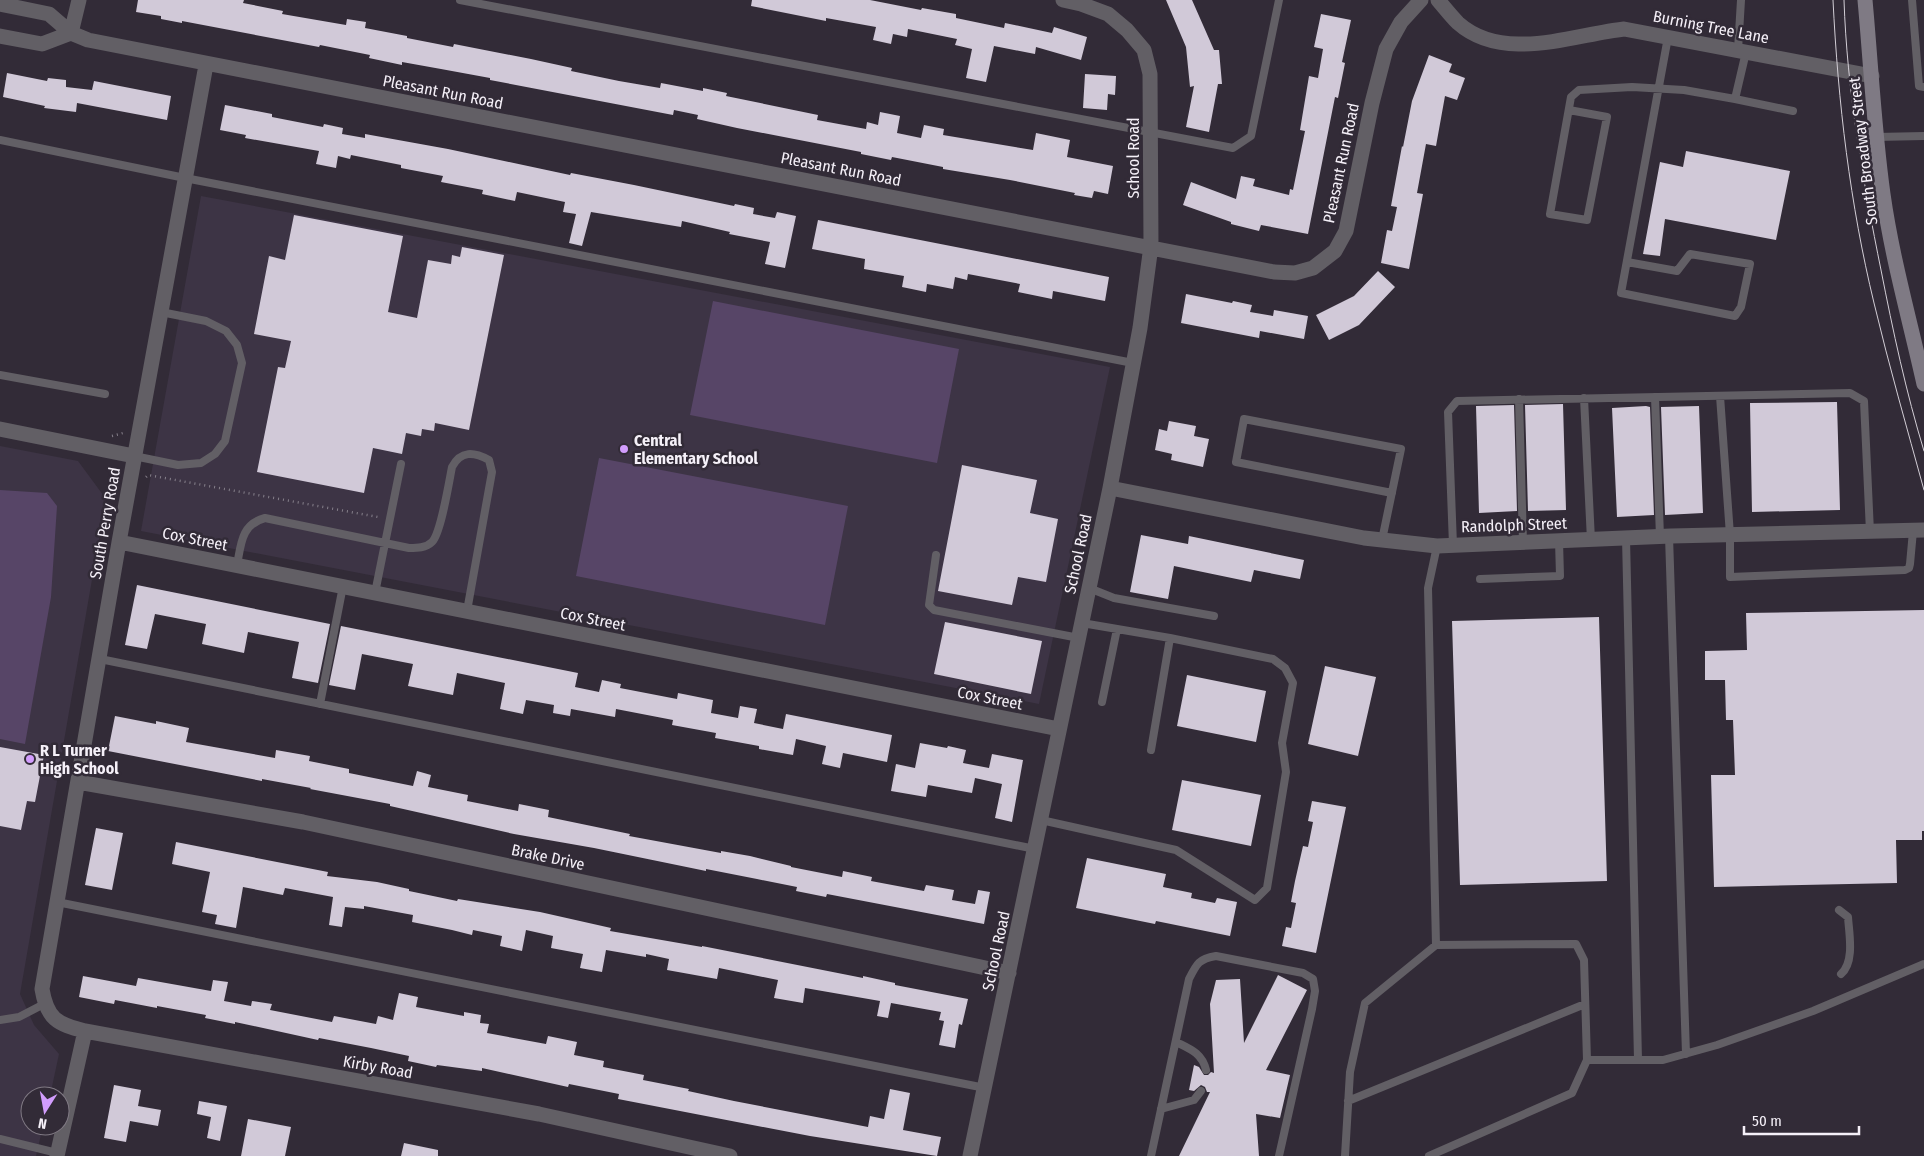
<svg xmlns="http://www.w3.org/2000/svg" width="1924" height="1156" viewBox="0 0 1924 1156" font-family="'Fira Sans Condensed',sans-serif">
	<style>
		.built { fill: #3d3445 }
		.green { fill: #574567 }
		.building { fill: #d1c9d8 }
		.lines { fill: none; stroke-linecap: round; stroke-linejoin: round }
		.path { stroke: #86808b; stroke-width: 2.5; stroke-dasharray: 1 4; stroke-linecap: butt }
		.lane { stroke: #625f65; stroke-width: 8 }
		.street { stroke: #625f65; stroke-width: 15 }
		.secondary { stroke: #7f7a84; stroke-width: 15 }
		.tram { stroke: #d3ced6; stroke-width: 1 }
		.poi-dot { fill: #d29dfd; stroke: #322b37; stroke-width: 2 }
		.labels { text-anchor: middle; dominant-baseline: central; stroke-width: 5; stroke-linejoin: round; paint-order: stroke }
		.street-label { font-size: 16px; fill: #f5f0f8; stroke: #322b37 }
		.poi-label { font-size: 16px; font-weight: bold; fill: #f5f0f8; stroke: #322b37; text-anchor: start }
	</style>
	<rect width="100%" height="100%" fill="#322b37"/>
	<path class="built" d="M201 196 1110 367 1039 704 141 531Z
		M0 446 78 461 106 499 20 994 34 1025 59 1054 50 1096H30V1126H43L36 1156H0Z"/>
	<path class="green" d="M713 301 959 349 937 463 690 415Z
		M599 458 848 506 825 625 576 576Z
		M0 490 47 493 57 506 51 597 25 744 0 739Z"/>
	<path class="building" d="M138 0H244L243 3 283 11 282 14 346 25 347 19 366 22 365 28 407 36V38L453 47 454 44 531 59 572 68 571 71 619 81 660 88 661 83 703 91V88L727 93 726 96 818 115 817 120 866 129 867 122 878 125 880 112 900 116 897 133 921 138 924 125 944 129 943 135 1033 150 1036 133 1070 140 1067 157 1113 166 1108 194 1094 191 1092 198 1074 195 1075 193 1010 180 943 169V167L892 157 891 160 861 154V152L737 128 697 119 698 115 674 110 673 115 490 80V78L441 69 402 62V65L369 58 370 55 320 45 319 47 182 21V23L161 19V16L136 12Z
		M752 0H870L921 10 922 8 956 14V18L1004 28 1005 23 1052 33 1054 27 1087 37 1081 60 1036 47 1035 54 994 46 986 82 966 78 972 49 955 45 957 39 908 29 907 37 893 34 891 44 873 40 876 27 826 18V21L751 6Z
		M1166 0H1192L1214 50H1219L1222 84H1218L1209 132 1186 127 1194 86 1190 87 1186 47Z
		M1321 14 1351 20 1342 62 1345 63 1338 98 1335 97 1308 234 1261 225 1259 231 1231 224V222L1183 205 1191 182 1236 199 1241 176 1255 179 1253 186 1289 195 1290 189 1293 190 1305 131 1300 130 1309 76 1318 78 1323 49 1314 47Z
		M1429 55 1452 64 1449 72 1465 78 1457 100 1445 96 1436 146 1426 144 1417 193 1423 194 1409 269 1381 263 1387 230 1392 231 1397 207 1391 206 1402 146 1403 147 1412 101Z
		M7 73 47 81 48 78 66 80V87L92 90 94 81 171 96 167 120 77 103 76 112 44 108 45 106 3 97Z
		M1085 74 1116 76 1115 95 1108 94 1107 110 1083 108Z
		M225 105 272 114V117L323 127 324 124 343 128 342 134 365 138V134L448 149 570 175 571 173 634 185 734 206 735 204 754 208 753 214 775 218 777 212 796 216 785 268 765 264 770 242 729 234 730 232 682 221 681 227 591 212 582 246 569 243 576 214 563 212 565 202 517 192 515 201 482 194 483 190 441 182 443 176 401 168V165L351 155 350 159 338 156 336 168 316 164 319 151 245 138 246 135 220 130Z
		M1686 151 1790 171 1776 240 1665 219 1660 256 1643 254 1660 162 1683 167Z
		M294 215 403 236 388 312 417 318 428 260 451 264 452 255 460 257 462 247 504 255 469 430 435 423 434 431 422 429 421 436 406 433 402 454 373 448 364 493 257 472 278 367 285 368 291 341 254 334 269 256 285 260Z
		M818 220 1109 277 1105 301 1053 291 1052 299 1018 292 1020 284 968 274 967 280 955 277 953 289 927 284 926 292 902 287 904 276 864 269 865 259 812 249Z
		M1378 271 1395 287 1359 325 1329 340 1316 315 1354 296Z
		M1186 294 1232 303 1233 301 1252 305 1250 312 1273 316 1274 310 1308 316 1304 339 1260 331 1259 338 1181 323Z
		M1837 402 1840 510 1752 512 1750 403Z
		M1563 404 1566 510 1528 511 1525 405Z
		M1514 405 1517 511 1479 513 1476 406Z
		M1646 406 1650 407 1654 515 1617 517 1612 408Z
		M1699 406 1703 513 1665 515 1661 407Z
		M1169 421 1196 426 1194 436 1209 439 1203 467 1171 460 1172 454 1155 450 1159 429 1167 431Z
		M962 465 1037 480 1030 513 1058 519 1046 582 1018 577 1012 605 938 591Z
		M1141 535 1188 544 1189 536 1304 560 1300 579 1254 570 1251 582 1174 566 1168 599 1130 592Z
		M137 585 330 624 318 683 292 678 299 642 248 632 244 653 202 644 206 624 155 614 147 649 125 645Z
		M1924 610V831H1922V840H1896L1897 883 1714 887 1711 775H1735L1733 720H1726L1725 680H1705V651L1747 650 1746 613Z
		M1599 617 1607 881 1460 885 1452 621Z
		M945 622 1042 641 1031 694 934 674Z
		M341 626 578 673 575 687 599 692 602 680 621 684 620 688 677 699 678 693 713 700 711 713 738 718 740 706 757 709 754 723 783 729 786 714 892 735 887 762 843 753 840 768 822 764 826 746 796 739 793 755 759 749V746L715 738 716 733 672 725 673 720 616 709 615 717 571 709 570 716 553 713 554 705 526 700 523 714 500 709 505 683 457 673 453 695 408 686 413 664 362 654 355 690 329 685Z
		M1325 666 1376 677 1358 756 1308 744Z
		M1187 675 1266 691 1256 742 1177 726Z
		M115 716 156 724V721L189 728 186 742 275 758 276 750 310 756 309 761 349 769V773L413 786 417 771 431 775 428 787 468 795 467 801 518 811 519 804 549 810 548 817 630 834 629 836 721 853V851L750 856 791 866V867L842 877 843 871 872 877 871 881 924 891 926 885 954 890 952 900 975 904 978 890 990 892 984 924 827 894 826 897 796 891 797 887 757 879 706 869V871L594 848 514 834 390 806V804L310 789 311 788 262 779V781L108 751Z
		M920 743 947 748 948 746 966 750 963 763 989 768 992 754 1023 760 1012 822 995 818 1002 784 975 778 972 793 928 785 926 797 891 791 896 764 915 768Z
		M0 747 44 755 35 802 27 801 21 830 0 826Z
		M1182 780 1261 795 1251 846 1172 830Z
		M1312 801 1346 807 1316 953 1282 946 1286 927 1291 928 1296 903 1291 902 1295 881 1303 846 1308 847 1313 822 1308 821Z
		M96 828 123 833 112 890 85 885Z
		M176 842 328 872 327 876 377 882 409 889V891L457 901 458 899 540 912 611 928 610 931 702 947V946L863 978V976L895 983V985L968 999 962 1025 959 1024 955 1048 939 1045 944 1021 939 1020 941 1012 891 1003 888 1018 877 1016 880 1001 805 988 803 1003 774 998 778 980 719 968 717 979 667 970 669 959 646 954V957L606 950 602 972 580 968 583 954 551 948 553 936 526 930 522 951 500 946 502 936 473 930 472 935 452 930 412 922 413 915 364 906V909L345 907 342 927 329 925 333 897 285 888 283 895 243 887 236 928 215 924 217 915 202 912 210 872 172 864Z
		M1087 858 1166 874 1163 887 1192 893 1191 898 1215 903 1217 898 1237 902 1230 936 1156 921 1155 924 1076 908Z
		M1278 975 1307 990 1266 1070 1290 1075 1280 1118 1256 1114 1259 1156H1179L1210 1092H1207L1205 1087 1201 1085 1194 1091 1189 1090 1194 1065 1199 1067 1204 1075H1208L1211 1072 1214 1073 1210 1004 1216 980 1240 979 1244 1043Z
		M83 976 136 986 138 978 211 991 213 980 228 982 224 1001 251 1006 252 1001 272 1004 270 1010 332 1022 334 1016 376 1024 378 1016 393 1020 399 993 418 997 416 1007 464 1016V1012L481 1015 480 1023 489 1024 487 1033 546 1044 548 1036 577 1042 574 1055 604 1061 603 1067 644 1075 643 1080 689 1089 688 1091 734 1101 868 1127 870 1116 884 1119 890 1089 910 1093 903 1130 941 1137 937 1156 810 1136 618 1099 619 1094 569 1084 568 1087 482 1068V1071L437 1065 436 1067 408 1061 409 1056 371 1048 319 1038 318 1040 235 1022V1024L205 1018 206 1015 157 1006V1008L115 1000 114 1004 79 997Z
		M114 1085 141 1090 138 1106 161 1110 158 1126 130 1121 126 1142 104 1138Z
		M199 1101 227 1106 220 1141 207 1138 211 1117 197 1114Z
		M248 1119 291 1127 285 1156H241Z
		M404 1143 438 1150V1156H401Z"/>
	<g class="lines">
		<path class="path" d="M112 436 123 433
			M146 477 148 475 378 517"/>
		<path class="lane" d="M460 0 1233 148 1251 136 1279 0
			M1912 0 1919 86 1924 87
			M1738 50 1741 0
			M1735 99 1793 111
			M1569 110 1607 117 1587 220 1550 214 1571 97 1579 90 1632 87 1684 90 1735 99 1746 52
			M1876 137 1924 136
			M0 140 185 178 1133 363
			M1627 262 1677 271 1690 254 1750 264 1741 307 1735 316 1621 293 1668 37
			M0 375 105 394
			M1720 396 1730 535V577L1905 570 1909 568 1910 564 1913 531
			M1655 397 1660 537
			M1584 398 1591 540
			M1519 399 1523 542
			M134 456 178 465 201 463 215 454 225 441 242 363 237 345 226 331 206 321 161 312
			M1669 536 1686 1054
			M1626 538 1638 1060H1663L1717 1045 1813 1011 1924 964
			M1382 540 1401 449 1244 419 1236 462 1392 493
			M1453 545 1448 412 1457 401 1850 393 1864 401 1870 532
			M936 555 929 605 934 610 1079 638
			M237 565C241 545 241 524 265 518L409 548C417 548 426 548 432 542 441 533 449 482 452 467 461 450 474 452 489 460L492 472 467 611
			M1480 579 1560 576 1559 541
			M1089 588 1114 598 1214 616
			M375 593 401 464
			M100 659 1035 849
			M1102 702 1117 629
			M320 704 343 586
			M1151 750 1170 638
			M1041 820 1176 850 1255 900 1267 888 1286 772 1282 743 1293 683 1285 668 1273 659 1170 638 1082 623
			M57 902 985 1088
			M1839 910 1848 917C1849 933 1855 962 1841 974
			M1436 945 1428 588 1437 546
			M0 1020 19 1017 44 1004
			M1176 1042C1190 1049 1202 1053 1206 1070
			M1348 1101 1585 1004
			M1161 1109 1194 1100 1201 1091
			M0 1139 57 1153
			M1151 1156 1189 979C1197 963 1199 959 1216 956L1303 973 1313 979 1315 991 1312 1009 1279 1156
			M1345 1156 1350 1072 1365 1003 1436 945 1576 944 1584 960 1587 1060H1638
			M1429 1156 1572 1093 1587 1060"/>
		<path class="street" d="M1438 0C1444 7 1451 16 1458 23 1503 63 1572 35 1624 29L1872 76
			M0 4 49 14 71 33 88 40 1274 272 1295 273 1313 268 1335 251 1346 231 1372 103 1386 49 1401 22 1421 0
			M71 33 79 0
			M0 36 42 44 71 33
			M206 65 119 542 42 989C47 1019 57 1024 85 1031L539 1114 730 1156
			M0 429 134 456
			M1110 488 1364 538 1437 546 1671 536 1924 530
			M119 542 1059 729
			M78 782 303 822 1009 973
			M57 1156 85 1031
			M970 1156 1110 488 1140 328 1151 246 1150 74 1144 50 1127 30 1108 14 1081 4 1063 0"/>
		<path class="secondary" d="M1865 0C1871 65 1874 130 1883 194 1892 258 1910 321 1924 384"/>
		<path class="tram" d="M1833 0C1838 102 1850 204 1874 303 1889 366 1907 428 1924 490
			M1844 0C1847 91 1863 181 1881 270 1893 331 1906 392 1924 451"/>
	</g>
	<g class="poi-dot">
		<circle cx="624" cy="449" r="5"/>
		<circle cx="30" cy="759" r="5"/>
	</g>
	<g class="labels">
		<g class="street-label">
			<text transform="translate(1711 27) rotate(11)">Burning Tree Lane</text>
			<text transform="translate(443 92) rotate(11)">Pleasant Run Road</text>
			<text transform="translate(1863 151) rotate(-97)">South Broadway Street</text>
			<text transform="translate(1133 158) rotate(-90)">School Road</text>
			<text transform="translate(1341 163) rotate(-78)">Pleasant Run Road</text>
			<text transform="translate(841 169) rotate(11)">Pleasant Run Road</text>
			<text transform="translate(105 523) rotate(-80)">South Perry Road</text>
			<text transform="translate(1514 525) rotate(-2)">Randolph Street</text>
			<text transform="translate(195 539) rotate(11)">Cox Street</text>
			<text transform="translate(1078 554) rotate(-78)">School Road</text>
			<text transform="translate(593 619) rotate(11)">Cox Street</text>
			<text transform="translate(990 698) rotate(11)">Cox Street</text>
			<text transform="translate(548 857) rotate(12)">Brake Drive</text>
			<text transform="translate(996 951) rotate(-78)">School Road</text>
			<text transform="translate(378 1067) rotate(10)">Kirby Road</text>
		</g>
		<g class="poi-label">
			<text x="634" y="440">Central<tspan x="634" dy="18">Elementary School</tspan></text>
			<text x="40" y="750">R L Turner<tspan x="40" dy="18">High School</tspan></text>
		</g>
	</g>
	<g transform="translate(45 1111) rotate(191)"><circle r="24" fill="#322b37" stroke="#807a84"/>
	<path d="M0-4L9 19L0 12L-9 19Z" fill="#d29dfd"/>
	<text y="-8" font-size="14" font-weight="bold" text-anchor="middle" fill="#f5f0f8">N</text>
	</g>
	<path d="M1744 1126v8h115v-8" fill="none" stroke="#f5f0f8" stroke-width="2.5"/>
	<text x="1752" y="1126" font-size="15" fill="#f5f0f8" stroke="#322b37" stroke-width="4" paint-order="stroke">50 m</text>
</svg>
